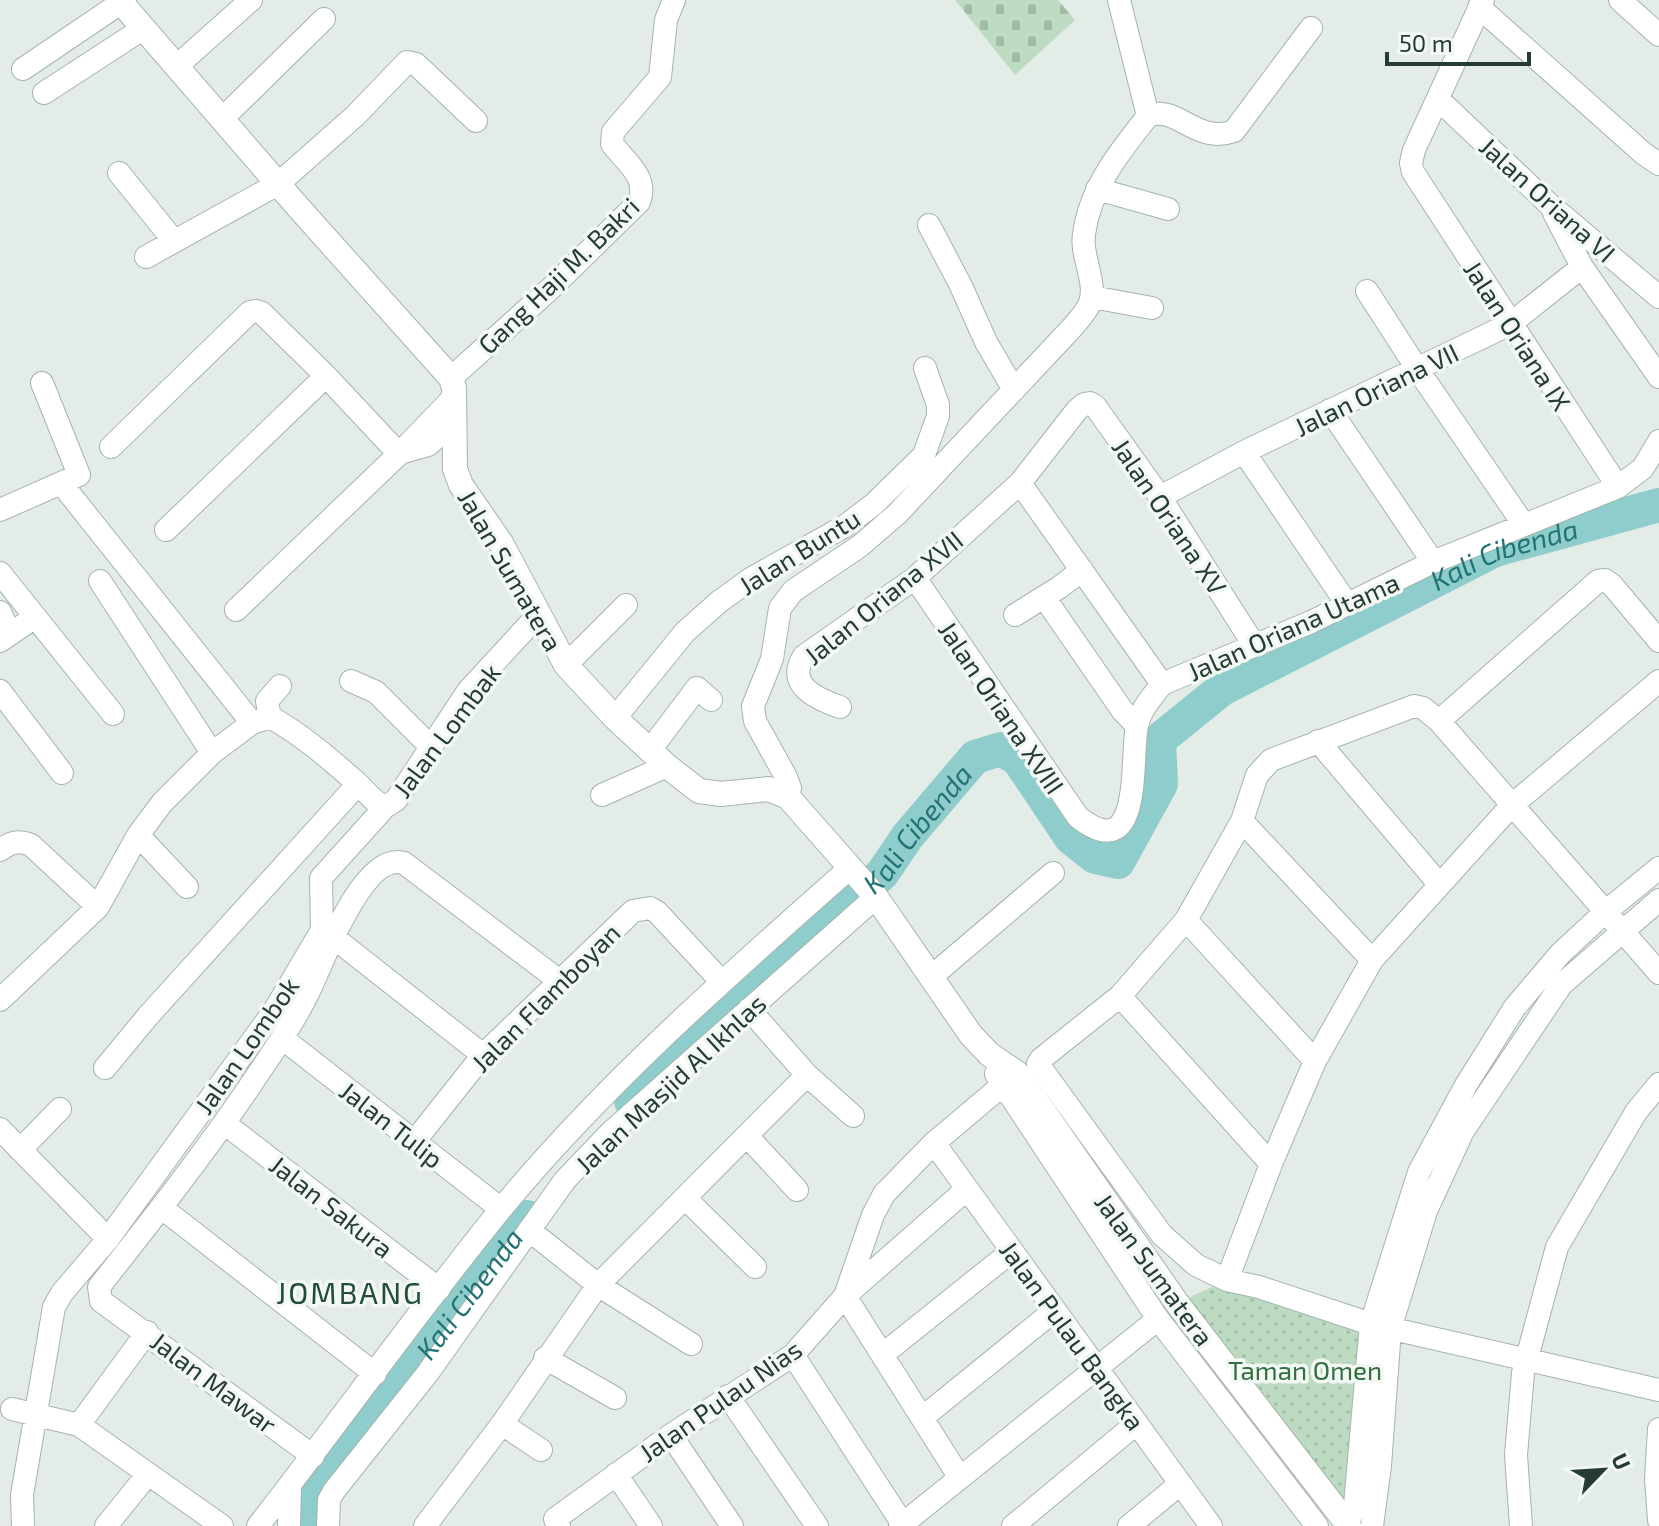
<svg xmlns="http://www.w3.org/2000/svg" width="1659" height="1526" viewBox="0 0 1659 1526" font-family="'Exo 2',sans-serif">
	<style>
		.cemetery { fill: url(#cemetery-stones) }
		.park { fill: url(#park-dots) }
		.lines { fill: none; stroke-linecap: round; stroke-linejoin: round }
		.river { stroke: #8fcdcc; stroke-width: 34 }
		.minor-casing { stroke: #a6b4ac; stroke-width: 24 }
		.tertiary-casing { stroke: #a6b4ac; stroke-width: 26 }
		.minor { stroke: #fff; stroke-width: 22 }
		.tertiary { stroke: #fff; stroke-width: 24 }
		.labels { text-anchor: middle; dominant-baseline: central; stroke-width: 7; stroke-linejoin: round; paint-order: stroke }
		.street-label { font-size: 26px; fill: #243c31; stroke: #f3f8f5 }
		.park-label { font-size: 26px; fill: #31703e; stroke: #f3f8f5 }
		.water-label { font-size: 28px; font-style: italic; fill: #227473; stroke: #f3f8f5 }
		.quarter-label { font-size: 30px; letter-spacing: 2px; fill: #214d3a; stroke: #f3f8f5 }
	</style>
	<defs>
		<pattern id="cemetery-stones" width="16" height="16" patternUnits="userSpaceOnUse" patternTransform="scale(2)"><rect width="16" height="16" fill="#bddbc0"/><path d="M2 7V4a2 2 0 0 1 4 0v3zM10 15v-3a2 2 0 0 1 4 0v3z" fill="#a2bda5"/></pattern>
		<pattern id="park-dots" width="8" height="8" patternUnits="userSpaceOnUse" patternTransform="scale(2)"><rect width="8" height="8" fill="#bddbc0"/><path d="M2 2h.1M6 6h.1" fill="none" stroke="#a2bda5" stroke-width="1.8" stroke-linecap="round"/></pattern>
	</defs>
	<rect width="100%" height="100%" fill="#e3ece6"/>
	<path class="cemetery" d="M955 0H1058L1075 20 1015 75Z"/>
	<path class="park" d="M1227 1280 1371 1324 1348 1525 1177 1303Z"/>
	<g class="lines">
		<g class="river">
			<path id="s1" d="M631 1101 765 976 882 874 907 837 975 757 1001 749 1018 759 1071 838 1095 857 1118 862 1161 784 1159 740 1222 689 1495 550 1659 505"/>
			<path id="s2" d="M313 1526 317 1493 527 1217"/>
		</g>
		<g class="minor-casing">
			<path id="minor" d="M1119 0 1148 116
				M1483 0 1414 150 1411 163 1413 172 1618 487
				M1620 0 1659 35
				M1479 7 1644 154 1659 164
				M178 65 251 0
				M23 69 125 0
				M44 93 144 28
				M1438 99 1550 205 1659 297
				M223 118 324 19
				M119 173 174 241
				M1097 189 1168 209
				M1554 213 1582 267 1659 377
				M929 225 961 286 986 342 1014 390
				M146 257 278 184 355 116 407 62 416 64 476 121
				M1367 291 1418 370 1524 525
				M1092 297 1152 308
				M451 378 550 289 639 202C649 178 626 162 612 144L613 132 660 77 666 20 674 0
				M1330 410 1433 562
				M111 447 250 312 256 311 262 313 326 376 399 454
				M1244 452 1347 604
				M400 453 428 445 454 422
				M61 483 252 723
				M1020 483 1162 684
				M1160 497 1244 452 1510 324 1582 267
				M0 510 79 475 42 383
				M166 530 326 376
				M0 573 113 714
				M915 578 1078 817C1144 869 1130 757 1137 726 1140 710 1152 697 1162 684L1311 622 1433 562 1618 487 1643 468 1659 441
				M100 581 212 753
				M1044 597 1122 710 1137 726
				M236 610 399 454 454 397
				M0 612 10 634
				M1015 615 1060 587 1082 570
				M0 641 35 617
				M566 665 626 605
				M351 681 376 692 431 747
				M0 691 62 773
				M840 707C817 699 785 685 804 656L915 578 1020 483 1077 410 1084 404 1090 403 1095 406 1160 497 1254 645
				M270 717C301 734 330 759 357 783 366 791 373 802 385 807
				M270 717 267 701 280 686
				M615 718 685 632 720 601 752 578 845 526 874 504 924 455 938 416V405L925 368
				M1439 721 1598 581 1605 580 1612 585 1659 641
				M1318 741 1439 884
				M650 750 697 688 711 700
				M602 795 667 766
				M788 797 790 788 786 777 755 721 753 706 772 659 780 608 793 591 860 546 897 514 1069 331C1075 324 1083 316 1088 307 1100 286 1080 257 1084 234 1090 188 1120 151 1148 116 1177 104 1196 145 1234 131L1311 28
				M1242 821 1372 960
				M138 835 187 887
				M0 850C11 842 18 840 31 845L98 907
				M1186 920 1315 1061
				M333 937 483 1055
				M1659 973 1439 721 1423 708 1414 706 1271 760 1257 775 1242 821 1186 920 1120 996 1041 1059 1038 1064 1162 1235 1196 1265 1227 1280 1259 1287 1371 1324 1659 1390
				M931 977 1053 873
				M1120 996 1271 1164
				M0 1000 98 907 138 835 162 803 212 753 252 723 270 717
				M749 1009 807 1075 853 1116
				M282 1038 501 1209
				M105 1068 148 1016 358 784
				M996 1074 1158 1319 1317 1526
				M224 1123 439 1289
				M0 1129 108 1239
				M747 1136 797 1190
				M414 1142 483 1055 633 911 650 908 657 912 721 981
				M934 1143 1211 1526
				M20 1150 60 1109
				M685 1198 755 1267
				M162 1208 375 1374
				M529 1230 598 1285 691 1344
				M1227 1280 1271 1164 1315 1061 1372 960 1511 806 1659 681
				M793 1355 904 1526
				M882 1355 1012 1251
				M545 1358 615 1398
				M728 1396 817 1526
				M12 1409 79 1425 222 1526
				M922 1418 1055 1310
				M502 1424 541 1450
				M79 1425 147 1332
				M1659 1429 1656 1479 1659 1520
				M671 1435 732 1526
				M313 1456 101 1301 99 1287C151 1221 203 1155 250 1086 271 1054 295 1022 311 987 324 959 364 850 404 863L561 982
				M616 1474 651 1526
				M960 1478 845 1296 967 1189
				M23 1526 22 1495 54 1307 62 1293 108 1239 274 1011 322 930 321 878 385 807 396 800 468 691 538 615
				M106 1526 148 1474
				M258 1526C340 1421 417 1312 501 1209 605 1083 729 975 851 867
				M289 1526 290 1485
				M328 1526 329 1500 334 1491 427 1374 565 1180 610 1133 876 897
				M425 1526 502 1424 598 1285 807 1075
				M559 1526 555 1519 671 1435 793 1355 845 1296 873 1215 884 1194 934 1143 1017 1073
				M900 1526 1158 1319
				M1013 1526 1137 1423
				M1129 1526 1180 1484
				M1347 1526 1355 1505 1371 1324 1419 1172 1466 1085 1515 1007 1560 954 1604 913 1659 868
				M1372 1526 1380 1466 1390 1329 1426 1211 1463 1131 1561 985 1659 900
				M1521 1526 1516 1455 1523 1373 1557 1247 1636 1112 1659 1084"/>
		</g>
		<g class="tertiary-casing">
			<path id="tertiary" d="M119 0 298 207 451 378 454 388 455 469 461 485 501 543 566 665 615 718 667 766 699 791 721 794 769 789 788 797 876 897 971 1035 989 1054 1017 1073 1177 1303 1349 1526"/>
		</g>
		<use href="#minor" class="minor"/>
		<use href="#tertiary" class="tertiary"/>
	</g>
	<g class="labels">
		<g class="street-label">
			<text transform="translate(1548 199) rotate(42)">Jalan Oriana VI</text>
			<text transform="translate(558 275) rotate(-44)">Gang Haji M. Bakri</text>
			<text transform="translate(1518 335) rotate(57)">Jalan Oriana IX</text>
			<text transform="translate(1376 389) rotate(-26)">Jalan Oriana VII</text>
			<text transform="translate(1170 516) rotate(56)">Jalan Oriana XV</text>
			<text transform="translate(799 551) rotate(-32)">Jalan Buntu</text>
			<text transform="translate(511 570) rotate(60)">Jalan Sumatera</text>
			<text transform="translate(883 597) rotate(-39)">Jalan Oriana XVII</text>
			<text transform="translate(1293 626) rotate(-24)">Jalan Oriana Utama</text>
			<text transform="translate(1002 707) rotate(56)">Jalan Oriana XVIII</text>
			<text transform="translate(446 730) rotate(-53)">Jalan Lombak</text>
			<text transform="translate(545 997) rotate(-45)">Jalan Flamboyan</text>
			<text transform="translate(246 1045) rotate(-55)">Jalan Lombok</text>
			<text transform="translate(670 1083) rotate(-43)">Jalan Masjid Al Ikhlas</text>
			<text transform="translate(392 1124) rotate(38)">Jalan Tulip</text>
			<text transform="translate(332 1206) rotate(38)">Jalan Sakura</text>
			<text transform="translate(1155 1269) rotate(54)">Jalan Sumatera</text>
			<text transform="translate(1073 1335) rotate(54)">Jalan Pulau Bangka</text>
			<text transform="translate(214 1382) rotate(37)">Jalan Mawar</text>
			<text transform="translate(720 1400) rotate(-35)">Jalan Pulau Nias</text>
		</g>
		<g class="park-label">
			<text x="1305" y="1369">Taman Omen</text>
		</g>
		<g class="water-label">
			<text stroke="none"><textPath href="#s1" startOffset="1212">Kali Cibenda</textPath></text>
			<text stroke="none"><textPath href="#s1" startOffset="396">Kali Cibenda</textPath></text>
			<text stroke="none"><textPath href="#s2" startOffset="284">Kali Cibenda</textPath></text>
		</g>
		<g class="quarter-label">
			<text x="350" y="1292">JOMBANG</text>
		</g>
	</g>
	<g transform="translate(1603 1470) rotate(65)" stroke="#f3f8f5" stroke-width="6" paint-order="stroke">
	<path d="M0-6L14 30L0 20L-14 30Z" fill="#243c31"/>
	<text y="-12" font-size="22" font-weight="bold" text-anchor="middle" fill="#243c31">U</text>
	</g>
	<path d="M1387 52v12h142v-12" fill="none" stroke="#243c31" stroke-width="4"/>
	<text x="1399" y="52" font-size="24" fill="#243c31" stroke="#f3f8f5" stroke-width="6" paint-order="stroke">50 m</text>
</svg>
